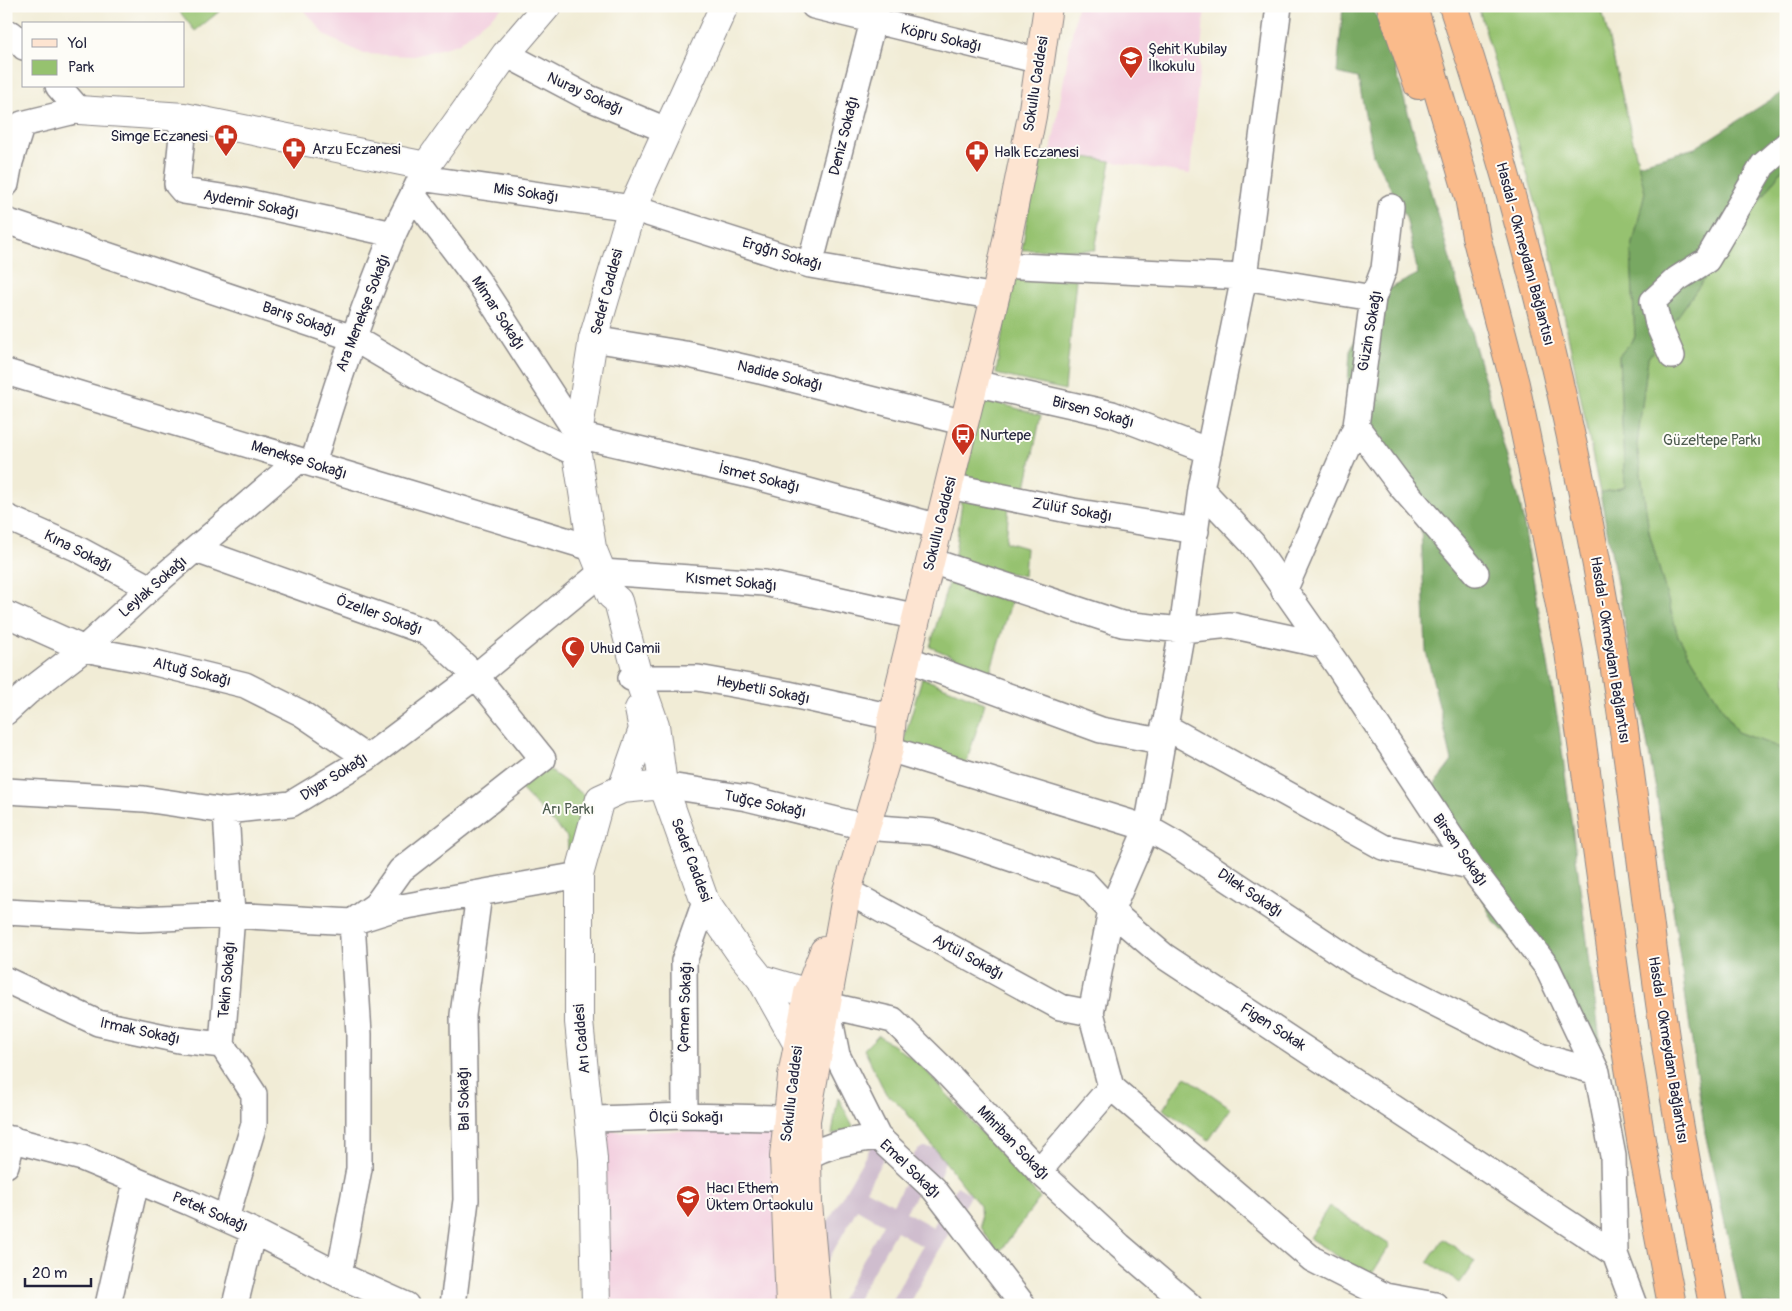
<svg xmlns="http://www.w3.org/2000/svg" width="1792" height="1311" viewBox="0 0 1792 1311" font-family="Pangolin,sans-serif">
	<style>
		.built { fill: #f3cfdf }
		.industrial { fill: #cfbdce }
		.green { fill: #96c26f; stroke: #5c7255 }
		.forest { fill: #78a862; stroke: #4d654e }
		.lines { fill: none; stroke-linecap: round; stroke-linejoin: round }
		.minor-casing { stroke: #8a8788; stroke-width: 28 }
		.tertiary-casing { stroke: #8a8788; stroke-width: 30 }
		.secondary-casing { stroke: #8a8788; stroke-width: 30 }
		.motorway-casing { stroke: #8a8788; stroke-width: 30 }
		.minor { stroke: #fff; stroke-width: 25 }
		.tertiary { stroke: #fff; stroke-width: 28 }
		.secondary { stroke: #fde4d1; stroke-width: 28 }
		.motorway { stroke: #fabb8b; stroke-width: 28 }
		.labels { text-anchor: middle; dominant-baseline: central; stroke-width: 4; stroke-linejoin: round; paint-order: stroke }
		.street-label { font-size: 15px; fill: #22223b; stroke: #fdfcf7 }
		.poi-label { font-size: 15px; fill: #22223b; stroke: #fdfcf7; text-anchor: start }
		.park-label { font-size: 15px; fill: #4b5a4d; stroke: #fdfcf7 }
	</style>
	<rect width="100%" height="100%" fill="#fdfcf7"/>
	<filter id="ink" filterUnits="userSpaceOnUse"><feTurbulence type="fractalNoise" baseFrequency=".02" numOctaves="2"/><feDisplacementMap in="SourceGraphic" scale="10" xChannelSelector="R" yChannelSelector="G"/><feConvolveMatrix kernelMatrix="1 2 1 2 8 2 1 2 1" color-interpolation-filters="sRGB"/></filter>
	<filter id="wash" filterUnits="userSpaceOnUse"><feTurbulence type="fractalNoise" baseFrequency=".0096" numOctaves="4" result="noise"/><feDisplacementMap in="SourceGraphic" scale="20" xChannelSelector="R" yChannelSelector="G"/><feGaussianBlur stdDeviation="1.12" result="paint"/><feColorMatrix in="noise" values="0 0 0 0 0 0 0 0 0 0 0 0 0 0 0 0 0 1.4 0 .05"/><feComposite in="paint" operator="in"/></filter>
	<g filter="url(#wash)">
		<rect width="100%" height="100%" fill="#f1ecd6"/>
		<path class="built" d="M301 6H504L458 44 414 56 364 54 326 36Z
			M1077 6H1205L1190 174 1051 152Z
			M598 1131H773L780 1305H602Z"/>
		<path class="industrial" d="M874 1141 888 1150 866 1190 893 1204 912 1171 914 1154 918 1150 923 1147 934 1148 939 1151 945 1161 940 1176 936 1179 924 1181 906 1212 933 1227 957 1186 971 1194 908 1305H889L922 1246 896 1231 854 1305H838L883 1224 857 1209 803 1305H780Z"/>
		<path class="green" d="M175 6H226L195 31Z
			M1478 6H1601L1645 192 1631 252 1635 337 1619 356 1625 487 1600 493 1554 265Z
			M1051 152 1111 161 1095 250H1022L1037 156Z
			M1786 164V750L1737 732 1678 636 1649 532 1637 445 1648 358Z
			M1011 279H1076L1065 390 996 374Z
			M983 399 1041 415 1025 492 961 479Z
			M963 494 1009 505 1006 542 1026 548 1024 576 954 561Z
			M949 580 1013 596 990 672 930 647Z
			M922 678 985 703 965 767 902 746Z
			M545 767 594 802 569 860 567 837 521 789Z
			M878 1035 920 1064 1040 1198 998 1254 981 1227 980 1206 902 1107 885 1092 864 1049Z
			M1185 1076 1231 1108 1209 1140 1163 1109Z
			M838 1097 854 1128 832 1135Z
			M1329 1206 1390 1245 1370 1277 1309 1238Z
			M1443 1239 1475 1261 1460 1283 1428 1262Z"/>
		<path class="forest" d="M1343 6H1372L1389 46 1520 503 1559 727 1604 1070 1540 967 1493 921 1431 789 1452 761 1426 651 1420 503 1347 398 1350 350 1379 294 1418 274 1406 217 1373 155 1358 78 1337 73Z
			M1786 90V164L1648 358 1637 445 1649 532 1678 636 1737 732 1786 750V1305H1743L1705 1133 1656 790 1600 493 1625 487 1619 356 1635 337 1631 252 1645 192 1638 164 1695 148Z"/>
	</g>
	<g filter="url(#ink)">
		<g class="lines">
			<g class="minor-casing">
				<path id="minor" d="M814 6 1040 61
					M1279 6 1244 277 1201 489 1182 630 1147 828 1111 911 1091 1013 1111 1087 1312 1259 1385 1296 1435 1305
					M6 33 12 34 24 47
					M506 54 589 98 666 130
					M184 117 177 184 183 191 234 199 393 234
					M421 178 632 208 810 265 996 297
					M6 184 10 162 22 124 79 110 58 86
					M413 195 478 281 578 435 754 476 939 527
					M6 221 353 338 426 381 577 454
					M810 265 877 6
					M1001 265 1244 277 1373 298
					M593 339 685 354 760 371 965 423
					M1672 356 1658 324 1653 301 1677 279 1707 260 1763 165 1786 145
					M6 372 592 548
					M974 383 1112 414 1209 451
					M1356 426 1400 485 1476 573
					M313 464C335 387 362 311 392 237 400 218 411 200 419 182
					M949 486 1073 511 1196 531
					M1201 489 1252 543 1338 666 1470 866 1547 967 1597 1072 1613 1156 1615 1254
					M6 517 76 548 150 588
					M196 550 429 633 476 676 543 759 401 870 376 905 352 922 359 1034V1169L339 1275
					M931 561 1122 624 1182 630 1230 625 1323 645
					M1284 591 1356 426 1373 298 1384 269 1391 207
					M6 614 84 649 143 660 245 685 301 713 367 758
					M907 659 1101 730 1161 741
					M631 678H698L788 694 892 717
					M6 712 28 692 84 649 150 588 299 460
					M1164 726 1383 847 1470 866
					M889 749 1147 828 1177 845 1357 964 1540 1056 1597 1072
					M663 785 747 798 865 827 932 832 1085 883 1111 911 1164 956 1615 1254 1634 1305
					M6 791 144 799 226 811 291 804 367 758 476 676 602 572 764 583 917 617
					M847 891 1060 1007 1091 1013
					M6 912 139 919 232 915 352 922 396 908 579 875
					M6 980 98 1023 179 1040 222 1045
					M222 1045 232 915 226 811
					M222 1045 254 1094V1124L226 1218
					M685 1116 684 961 705 902
					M596 1119 685 1116 775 1118
					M878 1137 837 1055 827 1005 893 1020 942 1068 1039 1171 1120 1246 1189 1305
					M6 1138 82 1158 188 1202 253 1231 339 1275 406 1305
					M6 1165 13 1139
					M792 1167C818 1146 846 1141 878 1137L934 1189 1023 1305
					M1039 1171 1111 1087
					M108 1305 136 1182
					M235 1305 253 1231
					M453 1305 466 1200 463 1015 479 894"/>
			</g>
			<g class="tertiary-casing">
				<path id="tertiary" d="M724 6 632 208 593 339 578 435 577 454 592 548 611 595 618 601 638 677 655 725 663 785 705 902 741 954 761 979 798 1045
					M79 110 184 117 426 166 506 54 547 6
					M622 789 643 729 639 709
					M761 979 808 993
					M596 1305 593 1159 579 1022V875L600 799 622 789 663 785"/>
			</g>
			<g class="secondary-casing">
				<path id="secondary" d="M790 1305 784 1157 792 1076 808 993 824 951
					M817 1305 808 1203 806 1120 847 891 889 749 892 717 998 285 1032 116 1048 6"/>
			</g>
			<g class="motorway-casing">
				<path id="motorway" d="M1391 6 1418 85
					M1413 6 1469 197 1476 236 1515 384 1548 543 1569 652 1621 1019 1643 1152 1672 1305
					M1453 6C1521 210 1573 421 1609 633 1630 756 1643 880 1660 1003 1674 1104 1694 1204 1713 1305"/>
			</g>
			<use href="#minor" class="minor"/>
			<use href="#tertiary" class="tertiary"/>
			<use href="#secondary" class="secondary"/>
			<use href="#motorway" class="motorway"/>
		</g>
	</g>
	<defs>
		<g id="school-pin" transform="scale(1.25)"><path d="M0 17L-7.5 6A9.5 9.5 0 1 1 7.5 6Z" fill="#c8321e" stroke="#fdfcf7"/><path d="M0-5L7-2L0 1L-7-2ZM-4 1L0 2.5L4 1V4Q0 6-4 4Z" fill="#fff"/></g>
		<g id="pharmacy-pin" transform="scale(1.25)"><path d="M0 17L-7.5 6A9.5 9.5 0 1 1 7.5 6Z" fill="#c8321e" stroke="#fdfcf7"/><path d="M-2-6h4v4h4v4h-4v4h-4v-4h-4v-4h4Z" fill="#fff"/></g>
		<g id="bus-pin" transform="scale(1.25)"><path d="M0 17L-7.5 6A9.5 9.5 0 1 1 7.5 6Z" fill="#c8321e" stroke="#fdfcf7"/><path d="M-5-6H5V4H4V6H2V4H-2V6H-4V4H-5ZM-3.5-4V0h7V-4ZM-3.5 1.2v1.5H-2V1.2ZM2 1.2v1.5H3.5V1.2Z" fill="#fff"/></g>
		<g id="mosque-pin" transform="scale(1.25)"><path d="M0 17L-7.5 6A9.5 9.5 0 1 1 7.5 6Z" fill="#c8321e" stroke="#fdfcf7"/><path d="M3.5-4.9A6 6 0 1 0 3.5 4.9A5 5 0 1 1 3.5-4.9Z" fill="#fff"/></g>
	</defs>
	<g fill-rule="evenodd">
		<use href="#school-pin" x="1131" y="58"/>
		<use href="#pharmacy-pin" x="226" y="136"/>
		<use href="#pharmacy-pin" x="294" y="149"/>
		<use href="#pharmacy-pin" x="977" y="152"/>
		<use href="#bus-pin" x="963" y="435"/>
		<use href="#mosque-pin" x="573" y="648"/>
		<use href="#school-pin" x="688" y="1197"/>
	</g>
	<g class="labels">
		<g class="street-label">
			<text transform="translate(941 38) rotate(13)">Köpru Sokağı</text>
			<text transform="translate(1036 84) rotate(-81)">Sokullu Caddesi</text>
			<text transform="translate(585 94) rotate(25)">Nuray Sokağı</text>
			<text transform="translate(844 136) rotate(-76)">Deniz Sokağı</text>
			<text transform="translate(526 193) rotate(8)">Mis Sokağı</text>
			<text transform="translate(251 204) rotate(11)">Aydemir Sokağı</text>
			<text transform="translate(782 254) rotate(17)">Ergğn Sokağı</text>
			<text transform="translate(1525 254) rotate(75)">Hasdal - Okmeydanı Bağlantısı</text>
			<text transform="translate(607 292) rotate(-75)">Sedef Caddesi</text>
			<text transform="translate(363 313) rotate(-69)">Ara Menekşe Sokağı</text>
			<text transform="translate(498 313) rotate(57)">Mimar Sokağı</text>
			<text transform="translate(299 319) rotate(19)">Barış Sokağı</text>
			<text transform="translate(1370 331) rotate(-80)">Güzin Sokağı</text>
			<text transform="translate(780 376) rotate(14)">Nadide Sokağı</text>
			<text transform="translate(1093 412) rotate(15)">Birsen Sokağı</text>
			<text transform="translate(299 460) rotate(17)">Menekşe Sokağı</text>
			<text transform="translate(759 478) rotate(14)">İsmet Sokağı</text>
			<text transform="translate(1072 510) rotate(10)">Zülüf Sokağı</text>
			<text transform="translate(940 524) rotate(-76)">Sokullu Caddesi</text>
			<text transform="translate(78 551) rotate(27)">Kına Sokağı</text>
			<text transform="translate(731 582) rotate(5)">Kısmet Sokağı</text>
			<text transform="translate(153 587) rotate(-41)">Leylak Sokağı</text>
			<text transform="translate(379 615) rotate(20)">Özeller Sokağı</text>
			<text transform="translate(1610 650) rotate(81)">Hasdal - Okmeydanı Bağlantısı</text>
			<text transform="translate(192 672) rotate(14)">Altuğ Sokağı</text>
			<text transform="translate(763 690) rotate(11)">Heybetli Sokağı</text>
			<text transform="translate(334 777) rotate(-32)">Diyar Sokağı</text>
			<text transform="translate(765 804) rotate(12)">Tuğçe Sokağı</text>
			<text transform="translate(1460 850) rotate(55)">Birsen Sokağı</text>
			<text transform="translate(691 860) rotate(69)">Sedef Caddesi</text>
			<text transform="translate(1250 893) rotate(34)">Dilek Sokağı</text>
			<text transform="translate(968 957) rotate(29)">Aytül Sokağı</text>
			<text transform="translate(227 980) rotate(-85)">Tekin Sokağı</text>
			<text transform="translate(685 1007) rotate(-88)">Çemen Sokağı</text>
			<text transform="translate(1273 1027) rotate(33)">Figen Sokak</text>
			<text transform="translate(140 1031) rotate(12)">Irmak Sokağı</text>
			<text transform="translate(582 1039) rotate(-95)">Arı Caddesi</text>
			<text transform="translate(1668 1050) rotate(81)">Hasdal - Okmeydanı Bağlantısı</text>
			<text transform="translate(792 1094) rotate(-83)">Sokullu Caddesi</text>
			<text transform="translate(464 1099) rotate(-91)">Bal Sokağı</text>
			<text x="686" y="1117">Ölçü Sokağı</text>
			<text transform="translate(1013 1143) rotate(46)">Mihriban Sokağı</text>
			<text transform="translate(910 1169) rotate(44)">Emel Sokağı</text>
			<text transform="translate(210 1212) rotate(23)">Petek Sokağı</text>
		</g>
		<g class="poi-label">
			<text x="1148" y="49">Şehit Kubilay<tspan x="1148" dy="17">İlkokulu</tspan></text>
			<text x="208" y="136" text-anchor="end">Simge Eczanesi</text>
			<text x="312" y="149">Arzu Eczanesi</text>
			<text x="994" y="152">Halk Eczanesi</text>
			<text x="980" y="435">Nurtepe</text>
			<text x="590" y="648">Uhud Camii</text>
			<text x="706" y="1188">Hacı Ethem<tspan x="706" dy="17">Üktem Ortaokulu</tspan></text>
		</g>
		<g class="park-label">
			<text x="1712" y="440">Güzeltepe Parkı</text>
			<text x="568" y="809">Arı Parkı</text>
		</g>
	</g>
	<rect width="1792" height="1311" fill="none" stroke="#fdfcf7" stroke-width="25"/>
	<rect x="22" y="22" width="162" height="65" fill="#fdfcf7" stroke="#a5a5ac"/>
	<rect x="32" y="39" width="25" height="8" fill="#fde4d1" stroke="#a5a5ac"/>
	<text x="68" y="48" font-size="15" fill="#22223b">Yol</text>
	<rect x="32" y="60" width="25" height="15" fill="#96c26f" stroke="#a5a5ac"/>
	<text x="68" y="72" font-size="15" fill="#22223b">Park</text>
	<path d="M25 1278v8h66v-8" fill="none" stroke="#22223b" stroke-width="2.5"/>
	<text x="32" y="1278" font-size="15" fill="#22223b" stroke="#fdfcf7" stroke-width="4" paint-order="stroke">20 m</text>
</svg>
